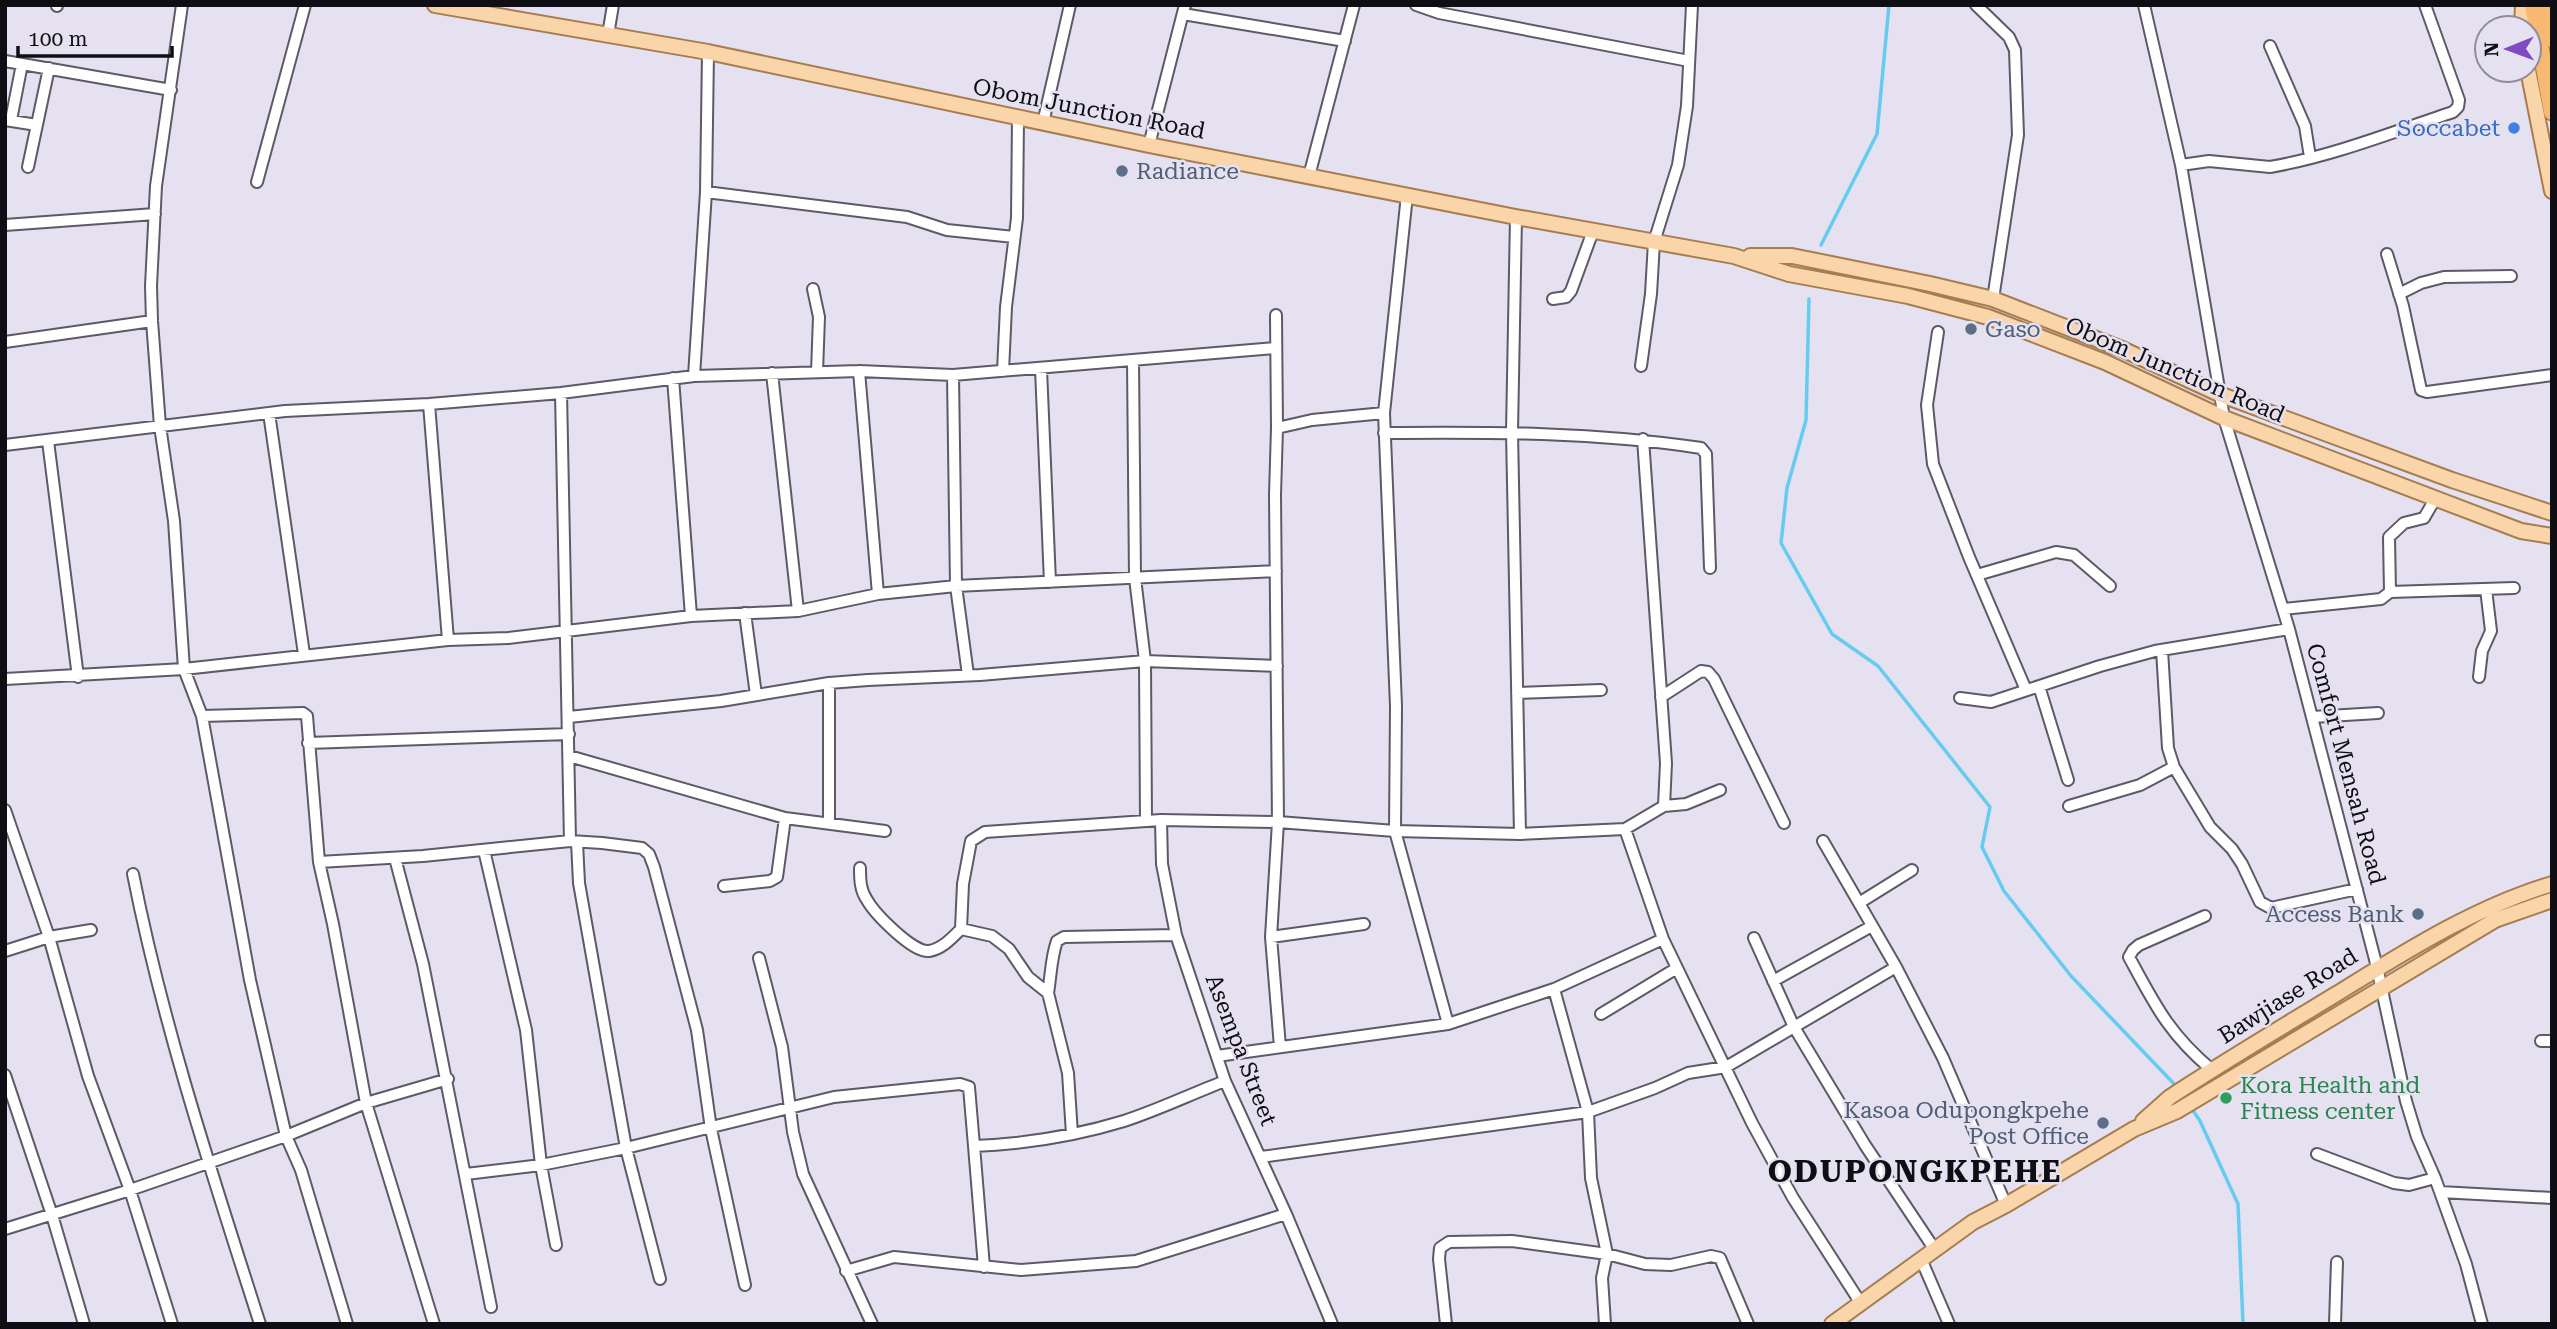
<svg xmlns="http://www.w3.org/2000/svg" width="2557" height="1329" viewBox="0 0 2557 1329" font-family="'Roboto Serif',serif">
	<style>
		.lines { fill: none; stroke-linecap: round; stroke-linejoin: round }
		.stream { stroke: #65ccef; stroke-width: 3.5 }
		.minor-casing { stroke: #5d5967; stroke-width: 14 }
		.major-casing { stroke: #a67d50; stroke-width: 18 }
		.highway-casing { stroke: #a67d50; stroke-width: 19 }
		.minor { stroke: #fff; stroke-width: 10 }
		.major { stroke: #fad5aa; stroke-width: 14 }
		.highway { stroke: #f7b971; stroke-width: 16 }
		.shop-dot { fill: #3f7fe0; stroke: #e5e1f1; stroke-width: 2.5 }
		.service-dot { fill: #5c6f8a; stroke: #e5e1f1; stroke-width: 2.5 }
		.leisure-dot { fill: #2e9e5b; stroke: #e5e1f1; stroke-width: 2.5 }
		.labels { text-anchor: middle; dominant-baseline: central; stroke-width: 5; stroke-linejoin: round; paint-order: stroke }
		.street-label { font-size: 23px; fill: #0f0e14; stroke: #e5e1f1 }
		.shop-label { font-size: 23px; fill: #366cbe; stroke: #e5e1f1; text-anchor: end }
		.service-label { font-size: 23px; fill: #4e5e75; stroke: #e5e1f1; text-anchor: start }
		.leisure-label { font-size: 23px; fill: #27864d; stroke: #e5e1f1; text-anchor: start }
		.district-label { font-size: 30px; font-weight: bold; letter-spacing: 2px; fill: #0f0e14; stroke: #e5e1f1 }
	</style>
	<rect width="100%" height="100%" fill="#e5e1f1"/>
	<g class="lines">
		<path class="stream" d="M1821 245 1877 134 1889 5
			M1809 299 1806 420 1787 488 1781 543 1832 634 1878 666 1990 807 1982 847 2004 891 2071 976 2178 1088
			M2190 1106 2200 1121 2238 1204 2243 1324"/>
		<g class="minor-casing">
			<path id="minor" d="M182 5 156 186 151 286 152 321 160 426 174 521 184 669 202 716 250 980 286 1136 301 1170 347 1324
				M1416 5 1439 13 1689 61
				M1976 5 2009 37 2015 50 2018 135 1993 299
				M2144 5 2181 165 2224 418 2289 629 2377 967 2406 1101 2417 1137 2435 1178 2466 1264 2482 1324
				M57 6V5
				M1183 14 1345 41
				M608 35 613 5
				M2270 46 2305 126 2310 157
				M5 61 171 90
				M5 120 37 125
				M11 120 22 64
				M1043 123 1070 5
				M1149 145 1185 5
				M2181 165 2209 161 2270 167C2333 156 2393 132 2453 112L2458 107 2459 100 2425 5
				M28 167 49 68
				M1309 176 1354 5
				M257 182 305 5
				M706 192 907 217 947 230 1014 237
				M1407 195 1384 413 1396 706 1395 831 1448 1024
				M1516 217 1512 432 1520 834
				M5 225 155 214
				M2387 254 2403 306 2421 390 2427 392 2552 375
				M813 289 819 317 817 372
				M2399 294 2421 283 2444 277 2511 276
				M1553 299 1566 297 1571 291 1593 231
				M1276 315 1277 428
				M1938 332 1927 405 1933 464 1969 557 2026 690
				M5 342 152 321
				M1133 361 1135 578 1145 661 1146 821
				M1641 366 1651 294 1654 242 1678 165 1687 106 1692 5
				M1041 369 1050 582
				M859 371 878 594
				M1003 371 1006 307 1017 218 1018 118
				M772 373 798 611
				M953 375 956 586 968 675
				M694 376 706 192 708 52
				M673 378 691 616
				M561 393 570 841
				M429 404 448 640
				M269 413 304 654
				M1384 433C1490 432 1596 432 1701 448L1706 454 1710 568
				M48 441 78 677
				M5 445 285 411 429 404 561 393 694 376 859 371 953 375 1275 348
				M1977 575 2056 552 2074 555 2110 586
				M2390 592 2514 588
				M2283 609 2381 599 2390 592 2389 537 2404 523 2424 518 2435 499
				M745 613 756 695
				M2162 650 2168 748 2174 767 2210 827 2232 849 2242 864 2260 902 2271 908 2357 889
				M2479 677 2482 651 2491 631 2486 589
				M5 679 184 669 448 640 508 638 691 616 798 611 878 594 956 586 1276 571
				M829 683V822
				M2039 686 2068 780
				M1517 693 1601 690
				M1661 697 1701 671 1708 672 1714 679 1784 823
				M1960 698 1991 702 2100 666 2155 651 2289 629
				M202 716 303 713 307 716 319 862 333 924 366 1103 434 1324
				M569 717 721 701 829 683 868 680 980 675 1145 661 1277 666
				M2312 717 2378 713
				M308 743 569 734
				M569 756 785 818 885 831
				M1664 806 1686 804 1720 790
				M2069 806 2140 785 2174 767
				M5 810 49 937 88 1076 130 1190 172 1324
				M1161 820 1162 864 1176 935 1225 1081 1286 1214 1332 1324
				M1625 829 1663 939 1752 1123 1793 1198 1860 1302
				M1823 841 1859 903
				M577 842 579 883 626 1148 660 1279
				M484 850 526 1030 541 1165 556 1245
				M395 858 423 964 491 1307
				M319 862 423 856 570 841 602 843 642 848 649 854 654 867 697 1030 711 1129 745 1285
				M860 868C860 879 860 890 867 900 875 914 913 953 929 951 942 949 952 938 961 929L963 884 971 841 985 832 1161 820 1278 822 1395 831 1520 834 1625 829 1664 806 1666 763 1643 439
				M1912 870 1859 903 1896 967 1943 1058 2006 1205
				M133 874C163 1026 213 1177 260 1324
				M724 886 770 881 777 877 785 818
				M2205 916 2139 945 2133 950 2129 957C2155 1005 2169 1034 2212 1070
				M961 929 992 936 1009 949 1028 977 1048 993 1068 1073 1072 1134
				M1271 937 1364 924
				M1754 938 1794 1027 1865 1145 1935 1250
				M5 951 49 937 91 930
				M759 958 782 1047 793 1132 803 1174 872 1324
				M1773 981 1872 926
				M1554 989 1588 1112 1591 1178 1607 1254 1602 1278 1605 1324
				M1048 993C1051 976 1051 957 1057 941L1064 937 1176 935
				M1601 1014 1677 968
				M2541 1041H2552
				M1280 1047 1271 937 1278 822 1275 495 1277 428 1312 420 1384 413
				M1217 1056 1448 1024 1554 989 1663 939
				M5 1075 52 1215 84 1324
				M974 1146 984 1267
				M2317 1154 2394 1183 2409 1185 2435 1178
				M1261 1157 1588 1112 1655 1088 1688 1073 1726 1067 1896 967
				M466 1174 541 1165 626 1148 834 1097 960 1084 969 1087 974 1146C1024 1144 1075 1136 1124 1121 1158 1110 1191 1094 1225 1081
				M2440 1192 2552 1198
				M5 1229 130 1190 286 1136 366 1103 448 1079
				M1921 1259 1949 1324
				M846 1271 894 1257 1021 1270 1136 1261 1286 1214
				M1446 1324 1439 1259 1440 1248 1449 1242 1512 1241 1607 1254 1645 1264 1671 1265 1711 1256 1720 1258 1748 1324
				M2335 1324 2337 1262"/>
		</g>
		<g class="major-casing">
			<path id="major" d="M435 5 708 52 1149 145 1516 217 1734 256 1789 274 1908 296 1988 317 2105 362 2224 418 2521 531 2552 536
				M2522 28 2523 5
				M2528 70 2552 191
				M1750 256H1792L1930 284 1993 299 2122 349 2219 394 2452 480 2552 513
				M2143 1121 2170 1097C2225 1061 2282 1027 2338 993 2406 951 2475 907 2552 884
				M1832 1324 1973 1222 2006 1205 2134 1129 2177 1111 2495 920 2552 900"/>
		</g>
		<g class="highway-casing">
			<path id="highway" d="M2533 5 2552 112
				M2546 5 2552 39"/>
		</g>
		<use href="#minor" class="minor"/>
		<use href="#major" class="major"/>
		<use href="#highway" class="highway"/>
	</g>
	<circle class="shop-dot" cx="2514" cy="128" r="7"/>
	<g class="service-dot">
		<circle cx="1122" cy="171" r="7"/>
		<circle cx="1971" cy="329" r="7"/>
		<circle cx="2418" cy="914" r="7"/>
		<circle cx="2103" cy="1123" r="7"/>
	</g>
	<circle class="leisure-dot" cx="2226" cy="1098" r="7"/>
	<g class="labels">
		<g class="street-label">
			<text transform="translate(1089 109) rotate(11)">Obom Junction Road</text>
			<text transform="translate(2175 370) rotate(23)">Obom Junction Road</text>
			<text transform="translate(2346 764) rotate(75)">Comfort Mensah Road</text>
			<text transform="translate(2288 996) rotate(-32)">Bawjiase Road</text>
			<text transform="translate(1241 1050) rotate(69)">Asempa Street</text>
		</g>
		<g class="shop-label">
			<text x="2500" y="128">Soccabet</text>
		</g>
		<g class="service-label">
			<text x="1136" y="171">Radiance</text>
			<text x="1985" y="329">Gaso</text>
			<text x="2404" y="914" text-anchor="end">Access Bank</text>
			<text x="2089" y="1110" text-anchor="end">Kasoa Odupongkpehe<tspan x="2089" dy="26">Post Office</tspan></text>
		</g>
		<g class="leisure-label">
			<text x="2240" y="1085">Kora Health and<tspan x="2240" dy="26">Fitness center</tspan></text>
		</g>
		<g class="district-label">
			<text x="1915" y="1171">ODUPONGKPEHE</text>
		</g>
	</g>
	<rect width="2557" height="1329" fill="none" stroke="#0f0e14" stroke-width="14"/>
	<g transform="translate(2508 49) rotate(269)"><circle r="33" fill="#e5e1f1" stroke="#8f8d99" stroke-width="2"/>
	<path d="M0-5L12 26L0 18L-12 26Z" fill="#804ac2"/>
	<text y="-10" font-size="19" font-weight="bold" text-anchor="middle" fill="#0f0e14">N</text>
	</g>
	<path d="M18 46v10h154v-10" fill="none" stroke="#0f0e14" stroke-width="3.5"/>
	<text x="28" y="46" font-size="21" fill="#0f0e14" stroke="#e5e1f1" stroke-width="5" paint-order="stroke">100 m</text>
</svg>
